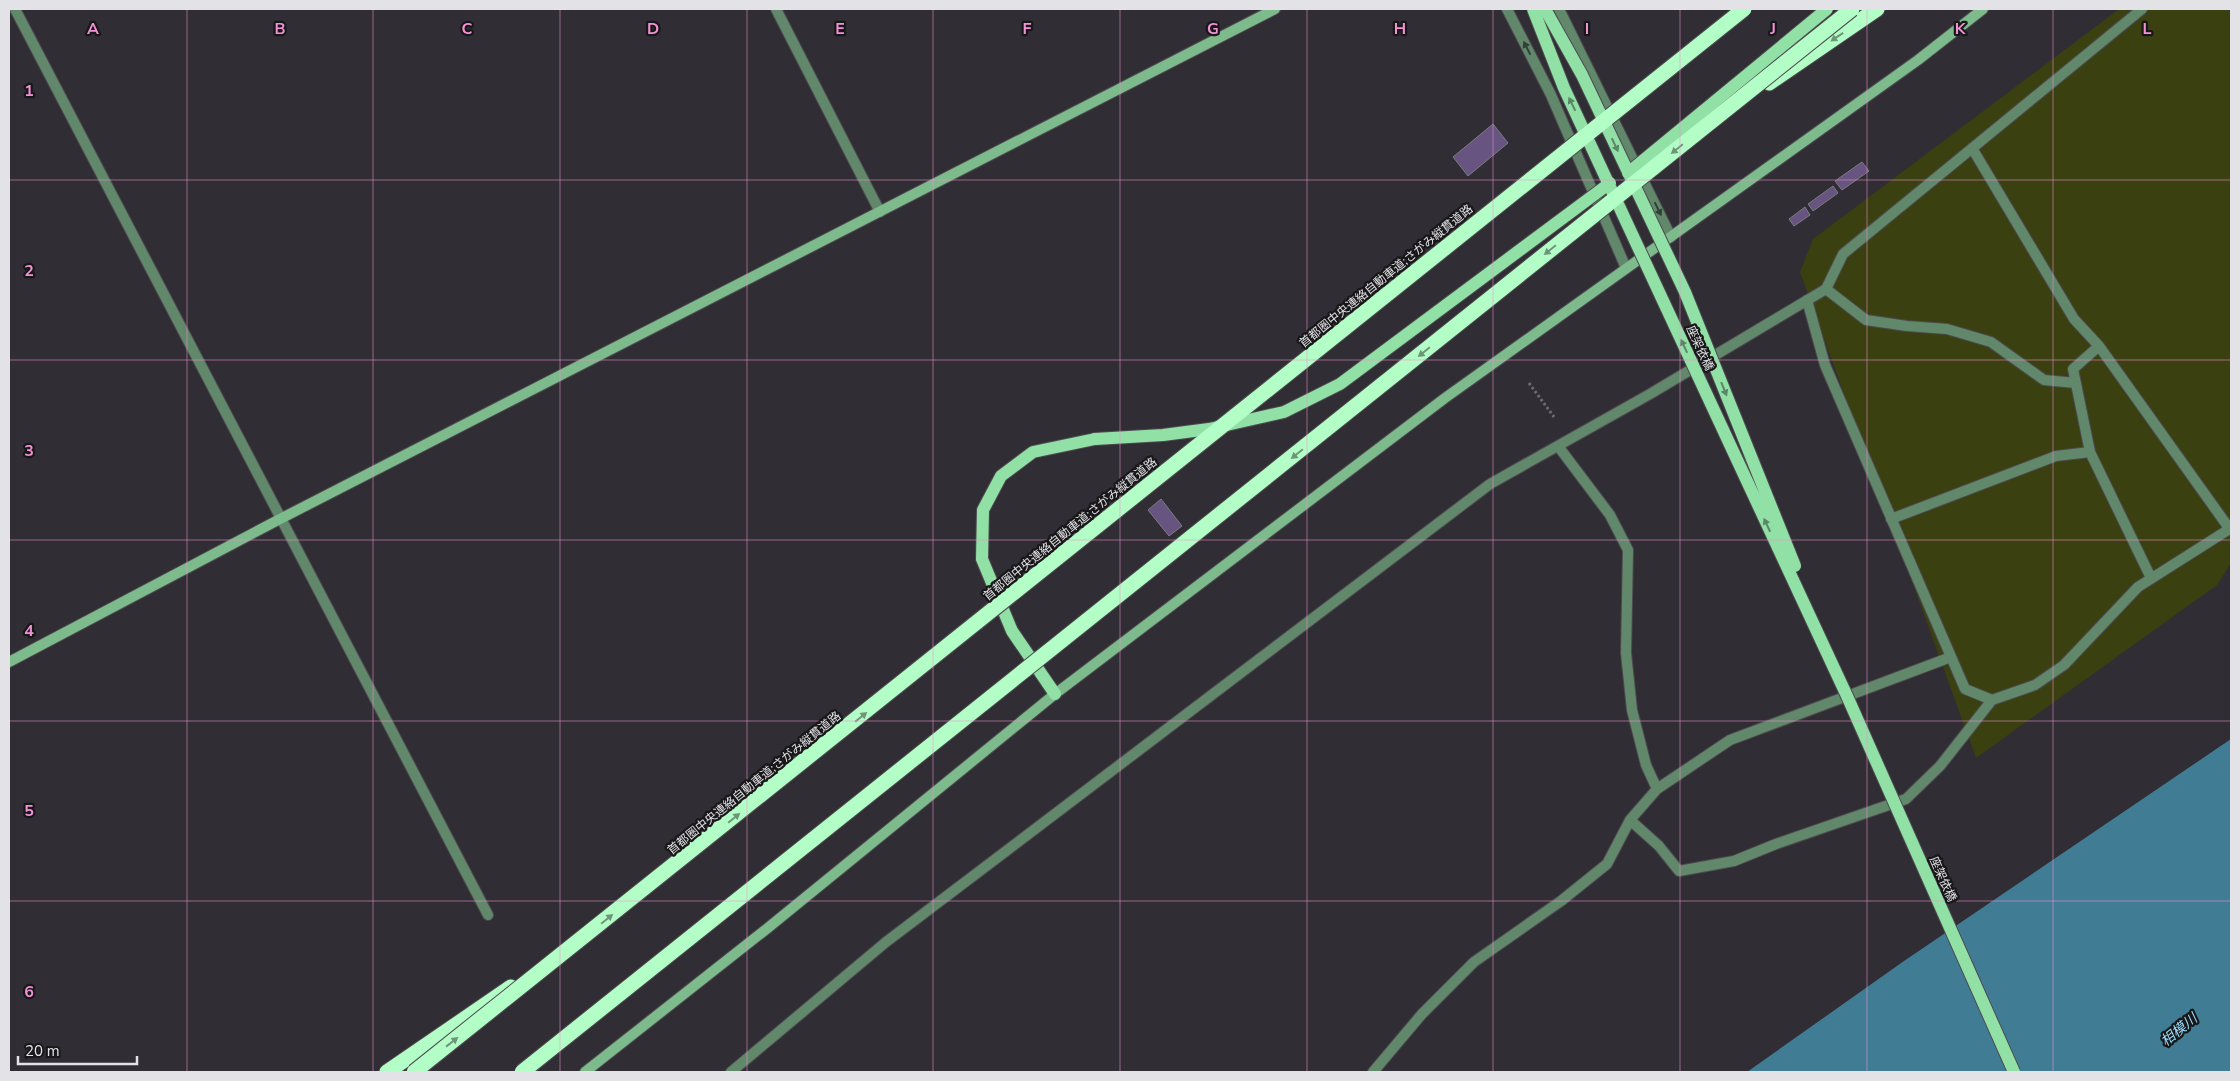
<svg xmlns="http://www.w3.org/2000/svg" width="2240" height="1081" viewBox="0 0 2240 1081" font-family="'Nunito Sans','Noto Sans JP',sans-serif">
	<style>
		.green { fill: #3a400f }
		.water { fill: #417c95 }
		.building { fill: #675480; stroke: #7d7b81 }
		.lines { fill: none; stroke-linecap: round; stroke-linejoin: round }
		.street-casing { stroke: #4d4b50; stroke-width: 12 }
		.secondary-casing { stroke: #4d4b50; stroke-width: 12 }
		.primary-casing { stroke: #4d4b50; stroke-width: 14 }
		.highway-casing { stroke: #4d4b50; stroke-width: 17 }
		.path { stroke: #6d6c71; stroke-width: 3; stroke-dasharray: 2.5 2.5; stroke-linecap: butt }
		.street { stroke: #62886b; stroke-width: 10 }
		.secondary { stroke: #7dba8c; stroke-width: 10 }
		.primary { stroke: #91e0a6; stroke-width: 12 }
		.highway { stroke: #b3fec6; stroke-width: 15 }
		.primary-bridge-casing { stroke: #4d4b50; stroke-width: 14; stroke-linecap: butt }
		.highway-bridge-casing { stroke: #4d4b50; stroke-width: 17; stroke-linecap: butt }
		.primary-bridge { stroke: #91e0a6; stroke-width: 12 }
		.highway-bridge { stroke: #b3fec6; stroke-width: 15 }
		.oneway { fill: #6d9678 }
		.oneway2 { fill: #323f36 }
		.oneway3 { fill: #5b8667 }
		.grid { fill: none; stroke: #f391d5; stroke-width: 1; stroke-opacity: 0.55 }
		.labels { text-anchor: middle; dominant-baseline: central; stroke-width: 4.5; stroke-linejoin: round; paint-order: stroke }
		.street-label { font-size: 12px; fill: #e3e2e6; stroke: #181719 }
		.water-label { font-size: 14px; font-style: italic; fill: #99defe; stroke: #181719 }
		.grid-label { font-size: 16px; text-anchor: middle; font-weight: bold; fill: #f391d5; stroke: #181719; stroke-width: 4.5; stroke-linejoin: round; paint-order: stroke }
	</style>
	<rect width="100%" height="100%" fill="#302e34"/>
	<path class="green" d="M2119 9H2231V563L2217 585 1976 758 1800 272 1813 239Z"/>
	<path class="water" d="M2231 739V1072H1747L1904 961Z"/>
	<path class="building" d="M1493 124 1508 143 1468 176 1453 157Z
		M1862 162 1869 171 1842 190 1835 181Z
		M1833 186 1838 193 1813 211 1808 204Z
		M1805 207 1810 215 1794 226 1789 219Z
		M1161 499 1182 526 1169 536 1148 510Z"/>
	<g class="lines">
		<g class="street-casing">
			<path id="street" d="M15 9 488 915
				M776 9 880 212
				M1507 9 1551 95 1626 268
				M1559 9 1671 237
				M1972 148 2074 319 2099 346
				M1826 289 1866 320 1907 326 1947 329 1991 342 2044 380 2076 383
				M1807 300 1825 365 1965 689 1992 700 2035 685 2064 665 2138 587 2231 528
				M1558 446 1610 515 1628 550 1626 653 1632 710 1646 765 1657 789
				M1891 519 2056 456 2090 452
				M2151 578 2090 452 2073 369 2099 346 2229 528
				M1630 820 1659 846 1679 871 1734 861 1776 844 1906 799 1940 766 1992 700
				M731 1072 886 942 1490 484 1650 394 1826 289 1843 254 2142 9
				M1373 1072 1422 1014 1474 962 1561 901 1607 864 1630 820 1657 789 1730 740 1951 657"/>
		</g>
		<g class="secondary-casing">
			<path id="secondary" d="M9 662 280 519 1275 9
				M585 1072 769 927 1055 694 1445 398 1918 60 1983 9"/>
		</g>
		<g class="primary-casing">
			<path id="primary" d="M1055 694 1012 631 982 559 983 510 1001 476 1033 452 1095 439"/>
		</g>
		<g class="highway-casing">
			<path id="highway" d="M1769 83 1877 9
				M387 1072 511 987"/>
		</g>
		<path class="path" d="M1529 383 1554 417"/>
		<use href="#street" class="street"/>
		<use href="#secondary" class="secondary"/>
		<use href="#primary" class="primary"/>
		<use href="#highway" class="highway"/>
		<g class="primary-bridge-casing">
			<path id="primary-bridge" d="M1533 9 1564 88 1847 696 2014 1072
				M1545 9 1582 75 1685 292 1795 566
				M1628 173 1827 9
				M1095 439 1163 435 1209 429 1284 412 1340 384 1610 183"/>
		</g>
		<g class="highway-bridge-casing">
			<path id="highway-bridge" d="M414 1072 1744 9
				M522 1072 1852 9"/>
		</g>
		<use href="#primary-bridge" class="primary-bridge"/>
		<use href="#highway-bridge" class="highway-bridge"/>
	</g>
	<defs><path id="oneway-solid" d="M-6-.8H1V-3.2L6.5 0L1 3.2V.8H-6Z" transform="scale(1.25)"/></defs>
	<g class="oneway">
		<use href="#oneway-solid" transform="translate(1837 37) rotate(146)"/>
		<use href="#oneway-solid" transform="translate(1677 149) rotate(141)"/>
		<use href="#oneway-solid" transform="translate(1550 250) rotate(141)"/>
		<use href="#oneway-solid" transform="translate(1424 352) rotate(141)"/>
		<use href="#oneway-solid" transform="translate(1297 454) rotate(141)"/>
		<use href="#oneway-solid" transform="translate(861 717) rotate(-39)"/>
		<use href="#oneway-solid" transform="translate(734 818) rotate(-39)"/>
		<use href="#oneway-solid" transform="translate(607 919) rotate(-39)"/>
		<use href="#oneway-solid" transform="translate(452 1042) rotate(-38)"/>
	</g>
	<g class="oneway2">
		<use href="#oneway-solid" transform="translate(1527 48) rotate(-117)"/>
		<use href="#oneway-solid" transform="translate(1658 209) rotate(64)"/>
	</g>
	<g class="oneway3">
		<use href="#oneway-solid" transform="translate(1572 104) rotate(-116)"/>
		<use href="#oneway-solid" transform="translate(1615 145) rotate(65)"/>
		<use href="#oneway-solid" transform="translate(1684 346) rotate(-115)"/>
		<use href="#oneway-solid" transform="translate(1724 389) rotate(68)"/>
		<use href="#oneway-solid" transform="translate(1767 525) rotate(-115)"/>
	</g>
	<path class="grid" d="M187 9V1072M373 9V1072M560 9V1072M747 9V1072M933 9V1072M1120 9V1072M1307 9V1072M1493 9V1072M1680 9V1072M1867 9V1072M2053 9V1072M9 180H2231M9 360H2231M9 540H2231M9 721H2231M9 901H2231"/>
	<g class="labels">
		<g class="street-label">
			<text transform="translate(1386 276) rotate(-39)">首都圏中央連絡自動車道;さがみ縦貫道路</text>
			<text transform="translate(1700 348) rotate(65)">座架依橋</text>
			<text transform="translate(1070 529) rotate(-39)">首都圏中央連絡自動車道;さがみ縦貫道路</text>
			<text transform="translate(754 783) rotate(-39)">首都圏中央連絡自動車道;さがみ縦貫道路</text>
			<text transform="translate(1943 879) rotate(66)">座架依橋</text>
		</g>
		<g class="water-label">
			<text transform="translate(2179 1030) rotate(-39)">相模川</text>
		</g>
	</g>
	<g class="grid-label">
		<text x="93" y="34">A</text>
		<text x="280" y="34">B</text>
		<text x="467" y="34">C</text>
		<text x="653" y="34">D</text>
		<text x="840" y="34">E</text>
		<text x="1027" y="34">F</text>
		<text x="1213" y="34">G</text>
		<text x="1400" y="34">H</text>
		<text x="1587" y="34">I</text>
		<text x="1773" y="34">J</text>
		<text x="1960" y="34">K</text>
		<text x="2147" y="34">L</text>
		<text x="29" y="96">1</text>
		<text x="29" y="276">2</text>
		<text x="29" y="456">3</text>
		<text x="29" y="636">4</text>
		<text x="29" y="816">5</text>
		<text x="29" y="997">6</text>
	</g>
	<rect width="2240" height="1081" fill="none" stroke="#e3e2e6" stroke-width="20"/>
	<path d="M18 1056v8h119v-8" fill="none" stroke="#e3e2e6" stroke-width="2.5"/>
	<text x="25" y="1056" font-size="15" fill="#e3e2e6" stroke="#181719" stroke-width="4" paint-order="stroke">20 m</text>
</svg>
